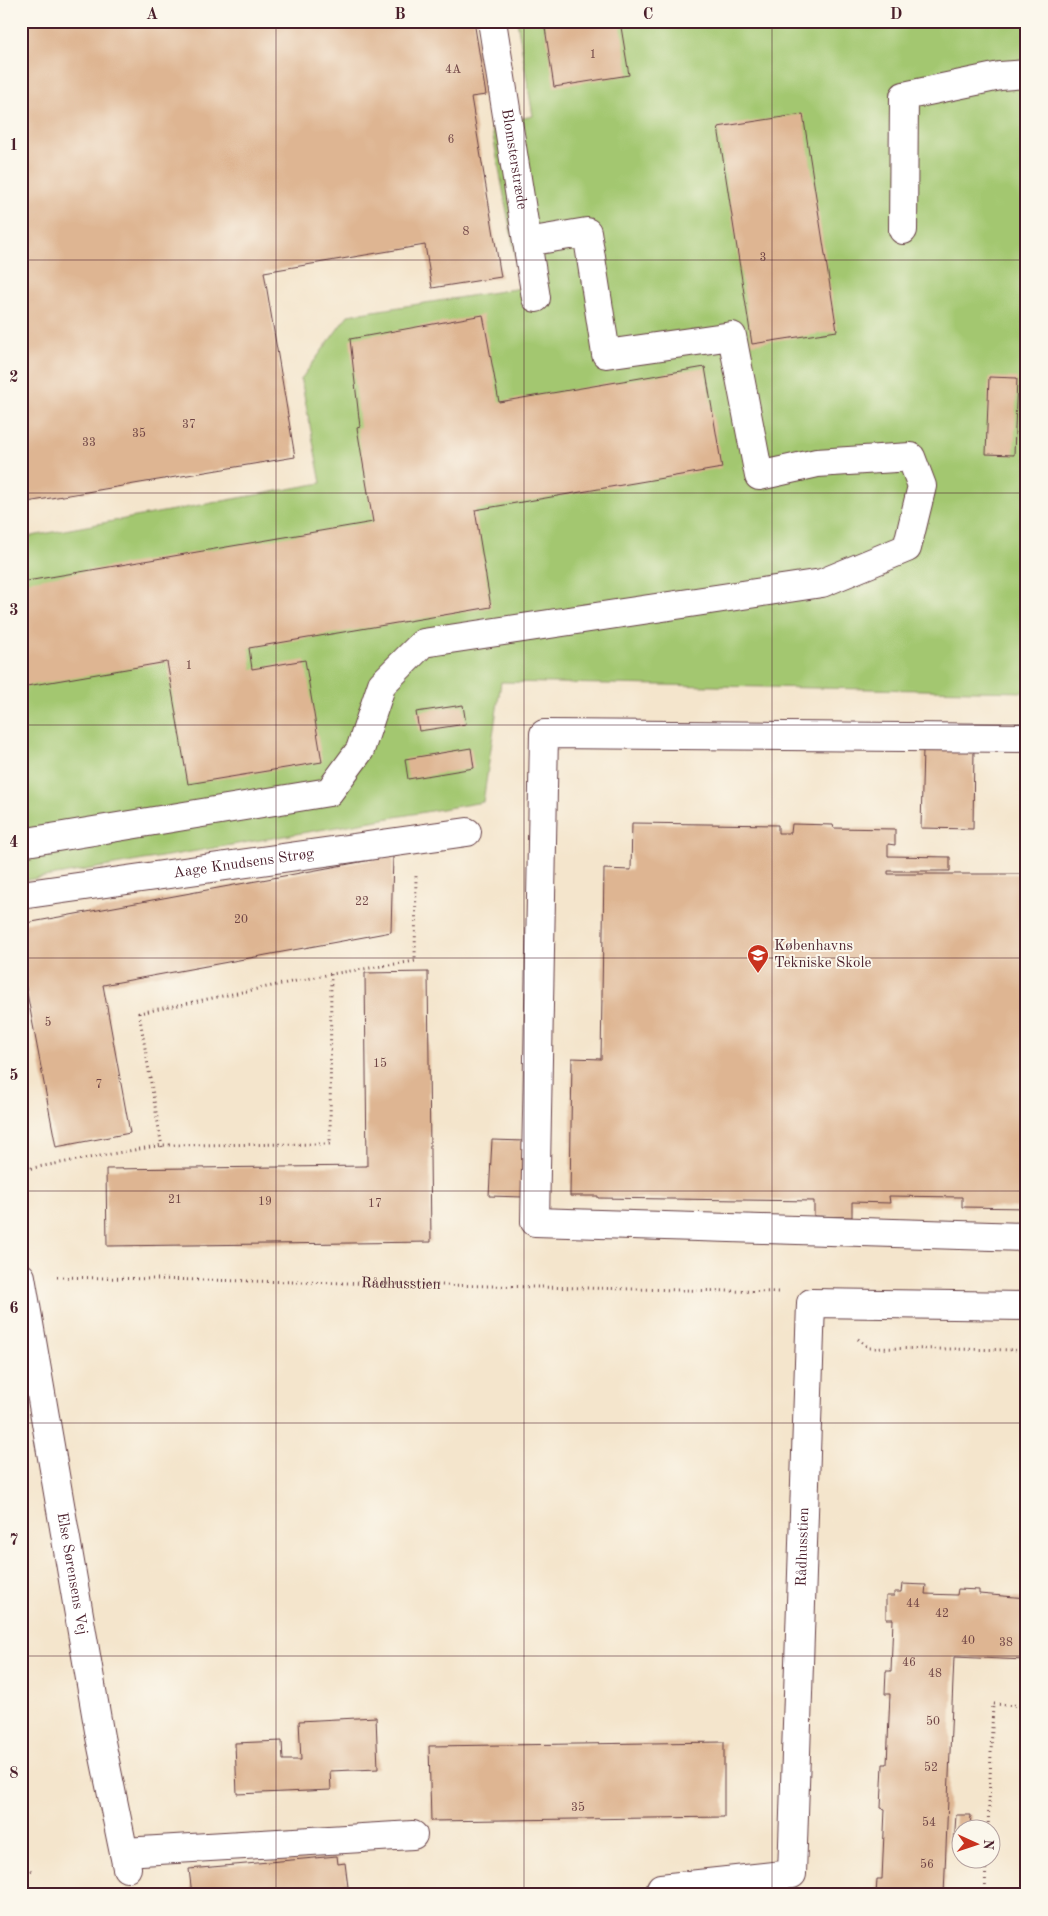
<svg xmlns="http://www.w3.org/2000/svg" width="1048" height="1916" viewBox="0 0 1048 1916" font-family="'Old Standard TT',serif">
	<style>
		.green { fill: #a3c770; stroke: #76734e }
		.building { fill: #deb592 }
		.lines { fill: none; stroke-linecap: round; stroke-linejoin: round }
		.minor-casing { stroke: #643d43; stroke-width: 30 }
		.path { stroke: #643d43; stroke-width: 3; stroke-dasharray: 1 4; stroke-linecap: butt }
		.minor { stroke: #fff; stroke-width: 28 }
		.grid { fill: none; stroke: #4a1f2b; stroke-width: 1; stroke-opacity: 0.55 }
		.labels { text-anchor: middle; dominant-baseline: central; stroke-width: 4; stroke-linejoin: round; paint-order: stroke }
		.number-label { font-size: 12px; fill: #6f4445 }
		.street-label { font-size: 15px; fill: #4a1f2b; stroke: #fbf7ec }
		.poi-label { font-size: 15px; fill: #4a1f2b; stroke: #fbf7ec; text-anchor: start }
		.neatline { fill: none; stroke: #4a1f2b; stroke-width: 2 }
		.grid-label { font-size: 16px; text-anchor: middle; font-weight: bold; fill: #4a1f2b }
	</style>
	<rect width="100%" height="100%" fill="#fbf7ec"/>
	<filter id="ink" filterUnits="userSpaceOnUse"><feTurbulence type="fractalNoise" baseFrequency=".02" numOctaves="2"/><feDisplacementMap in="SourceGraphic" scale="10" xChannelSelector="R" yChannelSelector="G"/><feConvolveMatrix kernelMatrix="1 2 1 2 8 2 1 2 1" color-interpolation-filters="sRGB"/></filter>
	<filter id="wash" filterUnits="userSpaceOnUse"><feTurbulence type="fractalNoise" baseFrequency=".0096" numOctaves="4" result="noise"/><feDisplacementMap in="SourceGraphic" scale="20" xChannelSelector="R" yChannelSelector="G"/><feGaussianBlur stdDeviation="1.12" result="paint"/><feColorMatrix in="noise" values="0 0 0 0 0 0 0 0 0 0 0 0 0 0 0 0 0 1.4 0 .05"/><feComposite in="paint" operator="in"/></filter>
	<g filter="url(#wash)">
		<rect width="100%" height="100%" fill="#f4e5cc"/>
		<path class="green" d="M517 21H1027V692L501 682 483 802 21 881V538L321 483 301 379 348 315 521 288 491 125 533 116Z"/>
		<g id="blocks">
			<path class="building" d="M21 21H474L486 95 471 97 501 277 432 288 425 245 264 272 295 457 21 503Z
				M544 21H620L629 75 554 87Z
				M803 114 837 331 752 344 718 127Z
				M483 315 499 402 705 367 722 468 475 510 491 607 249 648 252 669 305 660 322 762 188 784 167 662 21 687V582L373 522 357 428 360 427 350 339Z
				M989 377 1017 378 1014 455 986 454Z
				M463 705 466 724 419 731 416 712Z
				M471 748 474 768 408 779 405 759Z
				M923 748H974L973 829 921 828Z
				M632 823 778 825V833H791L792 824 833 825 834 828 895 829V845L888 844V856L950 857V871H888V874H1027V1208L962 1207V1197L889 1196 890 1203 852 1202V1217L814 1216V1201L598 1198V1196H570L572 1058 601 1059 604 869 631 870Z
				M393 856 391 932 103 985 130 1133 56 1147 21 961V924Z
				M428 972 431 1242 107 1246 106 1169 367 1166 365 973Z
				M492 1140 525 1141 523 1197 489 1196Z
				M902 1584 926 1585 925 1594 957 1595 958 1589 979 1590V1594L1027 1598V1660L954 1657 944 1895H876L877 1879H882L885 1809 881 1808 883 1764H887L890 1694H885L886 1671H891L893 1619H886V1596H894V1592H901Z
				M376 1717 378 1769 330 1771 331 1790 237 1794 235 1743 282 1741 283 1760H301L299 1721Z
				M724 1742V1817L431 1821 429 1746Z
				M956 1815H971L970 1828H960V1844H954Z
				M1025 1836H1027V1869H1023Z
				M337 1856 338 1864 345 1863 348 1887 259 1895H192L189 1869Z
				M1025 1871H1027V1895H1024Z
				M404 1890V1895H388V1891Z"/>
		</g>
	</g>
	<g filter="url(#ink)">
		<use href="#blocks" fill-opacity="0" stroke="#643d43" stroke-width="1"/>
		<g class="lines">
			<g class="minor-casing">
				<g id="minor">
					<path id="s2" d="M492 21 536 298"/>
					<path d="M903 230 904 96 1000 76 1027 74"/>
					<path d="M1027 738 544 734 535 1222 1027 1237"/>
					<path d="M21 843 329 792 360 750 382 684 423 643 822 583 907 548 922 486 911 457 817 463 759 476 732 336 606 354 587 232 527 242"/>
					<path id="s3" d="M21 895 467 832"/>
					<path id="s4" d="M21 1277 100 1737 127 1868"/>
					<path d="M124 1852 413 1835"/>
					<path id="s5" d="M661 1888 792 1874 811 1303 1027 1306"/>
				</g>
			</g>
			<g class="path">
				<path d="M162 1147 139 1013 331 974"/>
				<path d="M21 1170 162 1145 330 1144 331 974 415 961 416 874"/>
				<path id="s1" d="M57 1277 778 1292"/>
				<path d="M858 1339 869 1348 1027 1350"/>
				<path d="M988 1828 993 1704 1027 1706"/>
				<path d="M21 1873 33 1870"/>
				<path d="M985 1895 986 1858"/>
			</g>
			<use href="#minor" class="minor"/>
		</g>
	</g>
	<path class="grid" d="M276 21V1895M524 21V1895M772 21V1895M21 260H1027M21 493H1027M21 725H1027M21 958H1027M21 1191H1027M21 1423H1027M21 1656H1027"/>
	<defs>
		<g id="university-pin" transform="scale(1.125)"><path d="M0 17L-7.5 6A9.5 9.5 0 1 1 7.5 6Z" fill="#c8321e" stroke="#fbf7ec"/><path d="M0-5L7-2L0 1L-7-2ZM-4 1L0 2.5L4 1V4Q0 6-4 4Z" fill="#fff"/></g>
	</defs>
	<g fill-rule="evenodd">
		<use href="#university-pin" x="758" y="955"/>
	</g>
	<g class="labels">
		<g class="number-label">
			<text x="593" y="55">1</text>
			<text x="453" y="70">4A</text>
			<text x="451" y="140">6</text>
			<text x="466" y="232">8</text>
			<text x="763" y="258">3</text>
			<text x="189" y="425">37</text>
			<text x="139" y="434">35</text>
			<text x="89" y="443">33</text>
			<text x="189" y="666">1</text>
			<text x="362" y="902">22</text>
			<text x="241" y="920">20</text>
			<text x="48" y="1023">5</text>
			<text x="380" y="1064">15</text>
			<text x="99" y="1085">7</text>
			<text x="175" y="1200">21</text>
			<text x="265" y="1202">19</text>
			<text x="375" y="1204">17</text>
			<text x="913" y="1604">44</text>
			<text x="942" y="1614">42</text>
			<text x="968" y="1641">40</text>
			<text x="1006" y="1643">38</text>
			<text x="909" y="1663">46</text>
			<text x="935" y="1674">48</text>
			<text x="933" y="1722">50</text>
			<text x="931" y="1768">52</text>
			<text x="578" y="1808">35</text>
			<text x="929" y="1823">54</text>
			<text x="927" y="1865">56</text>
		</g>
		<g class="street-label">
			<text stroke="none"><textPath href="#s2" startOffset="140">Blomsterstræde</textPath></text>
			<text stroke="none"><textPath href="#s3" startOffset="225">Aage Knudsens Strøg</textPath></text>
			<text stroke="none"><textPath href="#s1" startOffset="344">Rådhusstien</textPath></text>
			<text stroke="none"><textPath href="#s5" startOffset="459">Rådhusstien</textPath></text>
			<text stroke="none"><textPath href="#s4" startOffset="301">Else Sørensens Vej</textPath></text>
		</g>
		<g class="poi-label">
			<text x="774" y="946">Københavns<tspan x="774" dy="17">Tekniske Skole</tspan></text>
		</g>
	</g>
	<rect width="1048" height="1916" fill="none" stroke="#fbf7ec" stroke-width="55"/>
	<g transform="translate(976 1844) rotate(93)"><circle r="24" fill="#fbf7ec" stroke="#b4a19f"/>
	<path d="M0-4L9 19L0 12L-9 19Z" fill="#c8321e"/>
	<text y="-8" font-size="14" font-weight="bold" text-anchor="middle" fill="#4a1f2b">N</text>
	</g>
	<rect x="28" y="28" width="992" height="1860" class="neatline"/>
	<g class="grid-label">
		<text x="152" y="19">A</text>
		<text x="400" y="19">B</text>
		<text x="648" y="19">C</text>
		<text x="896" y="19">D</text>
		<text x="14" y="150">1</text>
		<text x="14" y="382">2</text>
		<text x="14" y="615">3</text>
		<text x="14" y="847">4</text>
		<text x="14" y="1080">5</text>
		<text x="14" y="1313">6</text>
		<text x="14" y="1545">7</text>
		<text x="14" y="1778">8</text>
	</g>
</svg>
